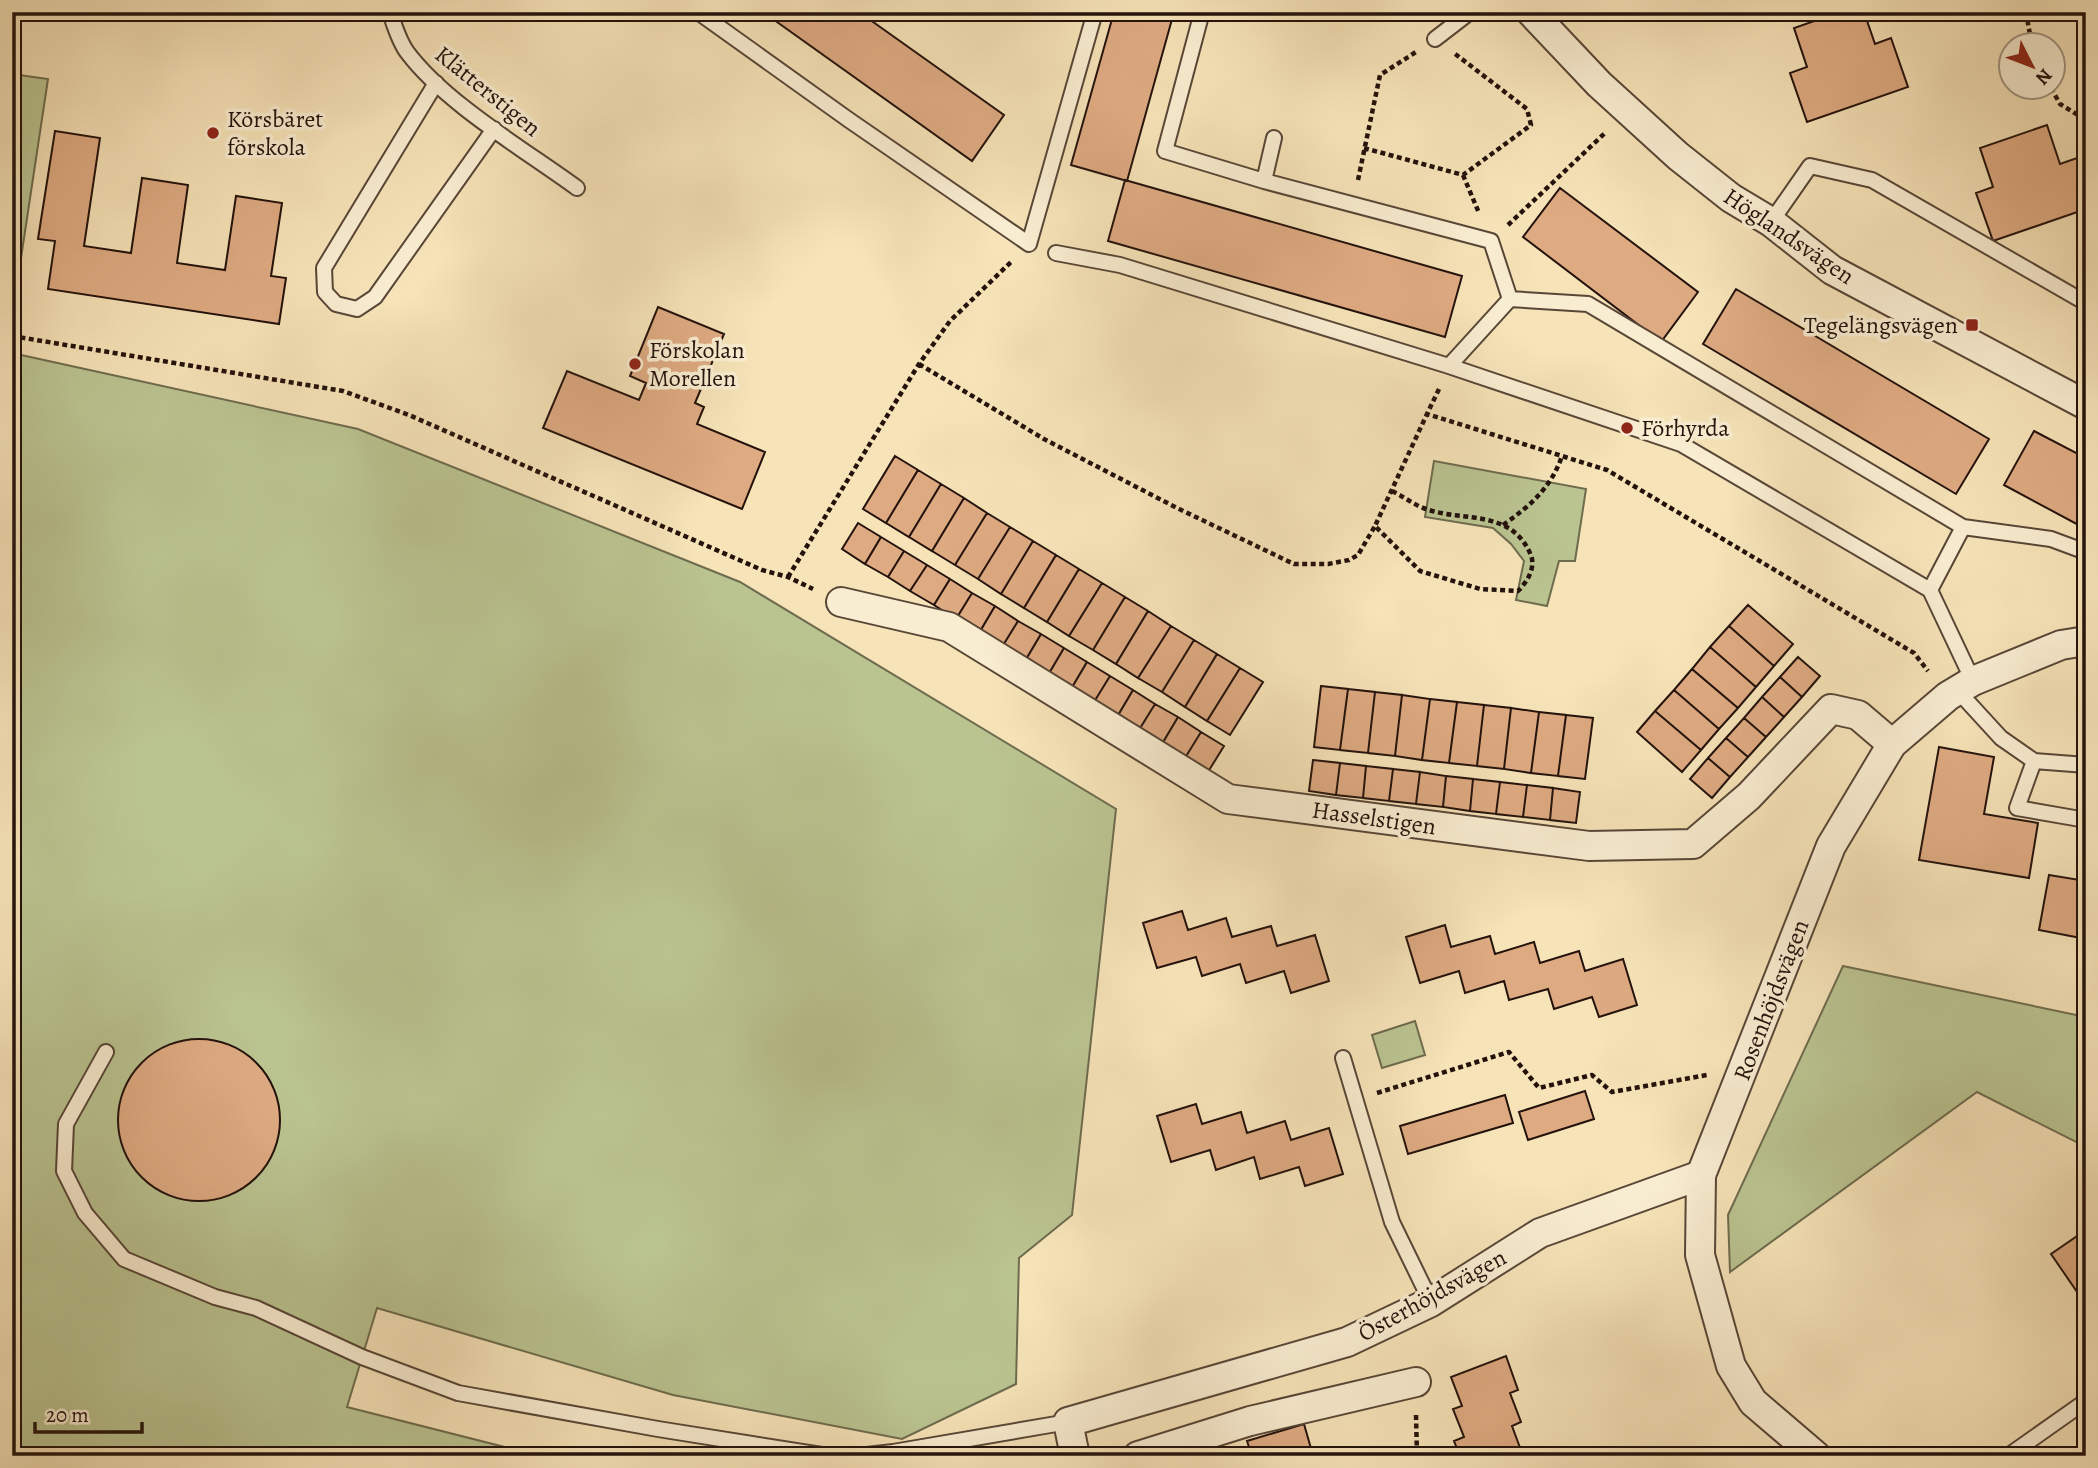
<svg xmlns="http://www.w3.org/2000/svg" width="2098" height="1468" viewBox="0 0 2098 1468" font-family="Alegreya,serif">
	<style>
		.green { fill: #bac491; stroke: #6e6b4e; stroke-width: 2 }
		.building { fill: #deaa82; stroke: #23120c; stroke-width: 2 }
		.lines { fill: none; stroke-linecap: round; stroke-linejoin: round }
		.service-casing { stroke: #584637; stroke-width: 18 }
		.minor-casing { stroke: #584637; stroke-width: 32 }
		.path { stroke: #23120c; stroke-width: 4.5; stroke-dasharray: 5 3.5; stroke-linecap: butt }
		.service { stroke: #f9edd1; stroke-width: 14 }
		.minor { stroke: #f9edd1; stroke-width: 28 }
		.poi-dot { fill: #8f2418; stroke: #f9edd1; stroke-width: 2.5 }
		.labels { text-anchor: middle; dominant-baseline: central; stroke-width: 7; stroke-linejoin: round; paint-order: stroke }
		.street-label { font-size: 24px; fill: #23120c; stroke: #f9edd1 }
		.poi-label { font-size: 24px; fill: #23120c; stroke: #f9edd1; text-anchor: start }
	</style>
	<rect width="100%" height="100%" fill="#f6e3b8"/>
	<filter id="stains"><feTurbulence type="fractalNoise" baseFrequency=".00286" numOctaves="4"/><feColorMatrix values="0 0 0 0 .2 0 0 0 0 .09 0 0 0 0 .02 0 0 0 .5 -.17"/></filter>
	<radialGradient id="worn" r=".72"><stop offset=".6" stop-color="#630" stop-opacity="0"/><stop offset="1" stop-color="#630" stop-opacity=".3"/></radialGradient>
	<path class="green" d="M12 74 48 79 18 278 12 277Z
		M12 353 358 429 740 582 1116 809 1072 1215 1019 1258 1016 1384 902 1439 673 1395 377 1308 347 1407 540 1456H12Z
		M1434 461 1586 489 1575 561H1559L1547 606 1516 600 1524 561 1511 544 1493 528 1425 517Z
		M1843 966 2086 1017V1147L1977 1092 1730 1272 1728 1215Z
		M1415 1021 1425 1055 1382 1068 1372 1035Z"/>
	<path class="building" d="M763 12H859L1004 115 972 161Z
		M1114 12H1174L1127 181 1071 165Z
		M1840 12H1864L1875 44 1891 38 1908 87 1807 122 1790 73 1807 67 1794 28Z
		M2047 125 2060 164 2077 158 2086 184V209L1993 241 1976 193 1993 187 1980 148Z
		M55 131 100 138 84 246 131 253 142 178 188 185 177 263 225 270 236 196 282 203 271 276 286 278 279 324 48 289 55 241 38 239Z
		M1125 180 1462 276 1445 337 1108 241Z
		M1560 188 1698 292 1661 342 1523 237Z
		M1736 289 1989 439 1956 494 1703 344Z
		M658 307 724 334 695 403 704 407 697 424 765 452 742 509 543 428 567 371 639 400 646 383 630 376Z
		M2034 431 2086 458V529L2004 485Z
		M895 456 918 470 886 523 863 509Z
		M918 470 941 484 909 537 886 523Z
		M941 484 964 498 932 551 909 537Z
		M964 498 987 513 955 565 932 551Z
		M987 513 1010 527 978 579 955 565Z
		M858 523 881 537 865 564 842 549Z
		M1010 527 1033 541 1001 594 978 579Z
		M881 537 904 551 888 577 865 564Z
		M1033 541 1056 555 1024 608 1001 594Z
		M904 551 927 565 910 591 888 577Z
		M1056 555 1079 569 1047 622 1024 608Z
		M927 565 950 579 934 605 910 591Z
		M1079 569 1102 583 1069 636 1047 622Z
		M950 579 972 593 956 619 934 605Z
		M1102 583 1125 597 1093 650 1069 636Z
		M972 593 995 606 979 633 956 619Z
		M1125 597 1148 611 1116 664 1093 650Z
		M1748 605 1793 644 1774 666 1729 626Z
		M995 606 1018 621 1002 647 979 633Z
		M1148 611 1171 626 1138 678 1116 664Z
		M1018 621 1041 634 1025 661 1002 647Z
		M1171 626 1194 640 1162 692 1138 678Z
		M1729 626 1774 666 1756 687 1710 647Z
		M1041 634 1064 648 1048 675 1025 661Z
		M1194 640 1217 654 1185 707 1162 692Z
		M1710 647 1756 687 1738 708 1692 669Z
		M1064 648 1087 662 1071 689 1048 675Z
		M1217 654 1240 668 1207 721 1185 707Z
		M1798 657 1820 676 1802 697 1780 677Z
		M1087 662 1110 676 1094 702 1071 689Z
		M1240 668 1263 682 1230 735 1207 721Z
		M1692 669 1738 708 1719 729 1674 690Z
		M1110 676 1133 690 1117 717 1094 702Z
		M1780 677 1802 697 1784 717 1762 697Z
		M1321 686 1348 689 1340 750 1314 747Z
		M1348 689 1375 692 1368 753 1340 750Z
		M1133 690 1155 704 1139 730 1117 717Z
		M1674 690 1719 729 1701 750 1655 711Z
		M1375 692 1402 695 1395 756 1368 753Z
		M1402 695 1430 699 1422 760 1395 756Z
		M1762 697 1784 717 1766 737 1744 718Z
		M1430 699 1457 702 1449 763 1422 760Z
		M1457 702 1484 705 1477 766 1449 763Z
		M1155 704 1178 717 1162 744 1139 730Z
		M1484 705 1511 708 1504 769 1477 766Z
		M1511 708 1539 712 1531 773 1504 769Z
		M1655 711 1701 750 1682 772 1637 732Z
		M1539 712 1566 715 1558 776 1531 773Z
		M1566 715 1593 718 1585 779 1558 776Z
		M1178 717 1201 732 1185 758 1162 744Z
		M1744 718 1766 737 1748 757 1726 738Z
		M1201 732 1224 746 1208 772 1185 758Z
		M1726 738 1748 757 1730 777 1708 758Z
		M1939 747 1994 757 1984 814 2038 823 2029 878 1919 860Z
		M1708 758 1730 777 1712 798 1690 779Z
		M1313 760 1340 763 1336 795 1309 791Z
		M1340 763 1366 766 1363 798 1336 795Z
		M1366 766 1393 769 1389 801 1363 798Z
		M1393 769 1420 772 1416 804 1389 801Z
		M1420 772 1446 776 1443 807 1416 804Z
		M1446 776 1473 779 1470 811 1443 807Z
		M1473 779 1500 782 1496 814 1470 811Z
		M1500 782 1527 785 1523 817 1496 814Z
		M1527 785 1553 788 1550 820 1523 817Z
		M1553 788 1580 792 1576 823 1550 820Z
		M2049 875 2086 881V939L2039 930Z
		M1182 911 1188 930 1226 918 1232 937 1271 926 1277 946 1315 935 1329 981 1291 993 1284 971 1246 983 1240 964 1202 976 1196 957 1157 968 1143 923Z
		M1445 925 1451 947 1490 936 1495 954 1534 942 1540 963 1579 951 1585 971 1623 959 1637 1005 1599 1017 1592 997 1554 1009 1548 989 1509 1000 1504 981 1465 993 1459 971 1420 983 1406 937Z
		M118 1120a81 81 0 1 1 162 0a81 81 0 1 1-162 0Z
		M1585 1091 1594 1119 1528 1140 1519 1112Z
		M1505 1095 1513 1123 1408 1154 1400 1126Z
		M1196 1104 1202 1124 1241 1112 1247 1133 1285 1121 1291 1140 1329 1128 1343 1174 1305 1186 1299 1167 1260 1179 1254 1157 1216 1170 1210 1150 1171 1162 1157 1116Z
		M2086 1230V1305L2051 1254Z
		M1506 1356 1518 1390 1510 1393 1521 1422 1512 1426 1522 1453 1516 1456H1460L1454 1441 1464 1437 1453 1409 1462 1406 1451 1377Z
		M1304 1424 1312 1452 1322 1449 1324 1456H1252L1247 1441Z"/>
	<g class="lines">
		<g class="service-casing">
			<path id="service" d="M390 12C394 25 399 41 407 52 445 103 525 150 577 188
				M698 12 849 120 1029 244 1095 12
				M1202 12 1165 151 1264 181 1491 241 1510 299
				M1435 39 1470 12
				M436 83 324 268 325 292 336 304 357 309 375 297 494 129
				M1264 181 1274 138
				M1771 222 1810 166 1872 180 2086 303
				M1056 253 1120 265 1449 366 1681 444 1930 590 1973 681
				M1449 366 1510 299 1588 304 1963 527 2051 539 2086 552
				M1930 590 1963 527
				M1957 690 2001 738 2034 761 2086 765
				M2034 761 2017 808 2086 820
				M106 1052 66 1124 64 1171 85 1213 124 1259 215 1297 256 1308 362 1357 458 1393 658 1429 828 1456
				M1343 1058 1392 1222 1431 1302
				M858 1456 893 1452 1068 1422
				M2008 1456 2086 1401"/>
		</g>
		<g class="minor-casing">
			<path id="minor" d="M1531 12 1599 84 1678 156 1731 198 1771 222 1832 270 2086 405
				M841 602 949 627 1228 799 1589 846 1693 844 1749 796 1831 709 1858 715 1892 744
				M1075 1456 1068 1422 1347 1342 1431 1302 1540 1233 1701 1175
				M1138 1456 1250 1421 1416 1382
				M1816 1456 1753 1402 1731 1366 1700 1255 1701 1175 1831 846 1892 744 1948 696 1973 681 2061 645 2086 641"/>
		</g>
		<path class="path" d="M2026 12 2032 46
			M2051 88 2060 104 2086 120
			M1364 148 1463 175 1531 125 1527 109 1454 53
			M1463 175 1479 213
			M1358 180 1380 75 1416 52
			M1508 225 1606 132
			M12 336 343 391 409 415 762 570 788 577 813 589
			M919 364 1044 439 1177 508 1294 564H1328L1349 560 1358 555 1375 526
			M1439 389 1427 414 1607 470 1914 653 1928 671
			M1392 491C1403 496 1414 505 1426 509 1463 522 1510 509 1530 553 1537 567 1527 582 1518 591L1480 589 1420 571 1375 526 1427 414
			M1503 525C1530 506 1551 488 1562 456
			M788 577 919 364 950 321 1011 262
			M1377 1093 1509 1052 1539 1088 1592 1075 1612 1092 1707 1075
			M1416 1415 1417 1456"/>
		<use href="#service" class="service"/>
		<use href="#minor" class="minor"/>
	</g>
	<g class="poi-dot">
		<circle cx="213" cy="133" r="7"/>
		<rect x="1965" y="318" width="14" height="14" rx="3.5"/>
		<circle cx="635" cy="364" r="7"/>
		<circle cx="1627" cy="428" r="7"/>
	</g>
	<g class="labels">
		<g class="street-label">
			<text transform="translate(488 91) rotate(39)">Klätterstigen</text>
			<text transform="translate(1789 236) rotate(34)">Höglandsvägen</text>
			<text transform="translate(1374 818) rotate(8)">Hasselstigen</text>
			<text transform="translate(1771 1000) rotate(-69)">Rosenhöjdsvägen</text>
			<text transform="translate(1432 1295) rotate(-29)">Österhöjdsvägen</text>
		</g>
		<g class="poi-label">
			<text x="227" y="119">Körsbäret<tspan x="227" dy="28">förskola</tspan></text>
			<text x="1958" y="325" text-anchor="end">Tegelängsvägen</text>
			<text x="649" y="350">Förskolan<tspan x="649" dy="28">Morellen</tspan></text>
			<text x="1641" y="428">Förhyrda</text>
		</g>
	</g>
	<rect width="2098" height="1468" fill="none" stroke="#f6e3b8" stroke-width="42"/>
	<rect x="14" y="14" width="2070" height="1440" fill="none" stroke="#23120c" stroke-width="3.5"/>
	<rect x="21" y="21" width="2056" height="1426" fill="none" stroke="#23120c" stroke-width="2"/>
	<g transform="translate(2032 66) rotate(132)"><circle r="33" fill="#f9edd1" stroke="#a39582" stroke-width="2"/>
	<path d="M0-5L12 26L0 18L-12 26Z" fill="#8f2418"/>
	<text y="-10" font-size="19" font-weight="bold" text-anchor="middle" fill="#23120c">N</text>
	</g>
	<path d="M35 1422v10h107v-10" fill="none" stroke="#23120c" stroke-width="3.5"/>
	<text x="46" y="1422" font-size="21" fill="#23120c" stroke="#f9edd1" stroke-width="5" paint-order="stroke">20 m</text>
	<rect width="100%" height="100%" filter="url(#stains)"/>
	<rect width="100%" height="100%" fill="url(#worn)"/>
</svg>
